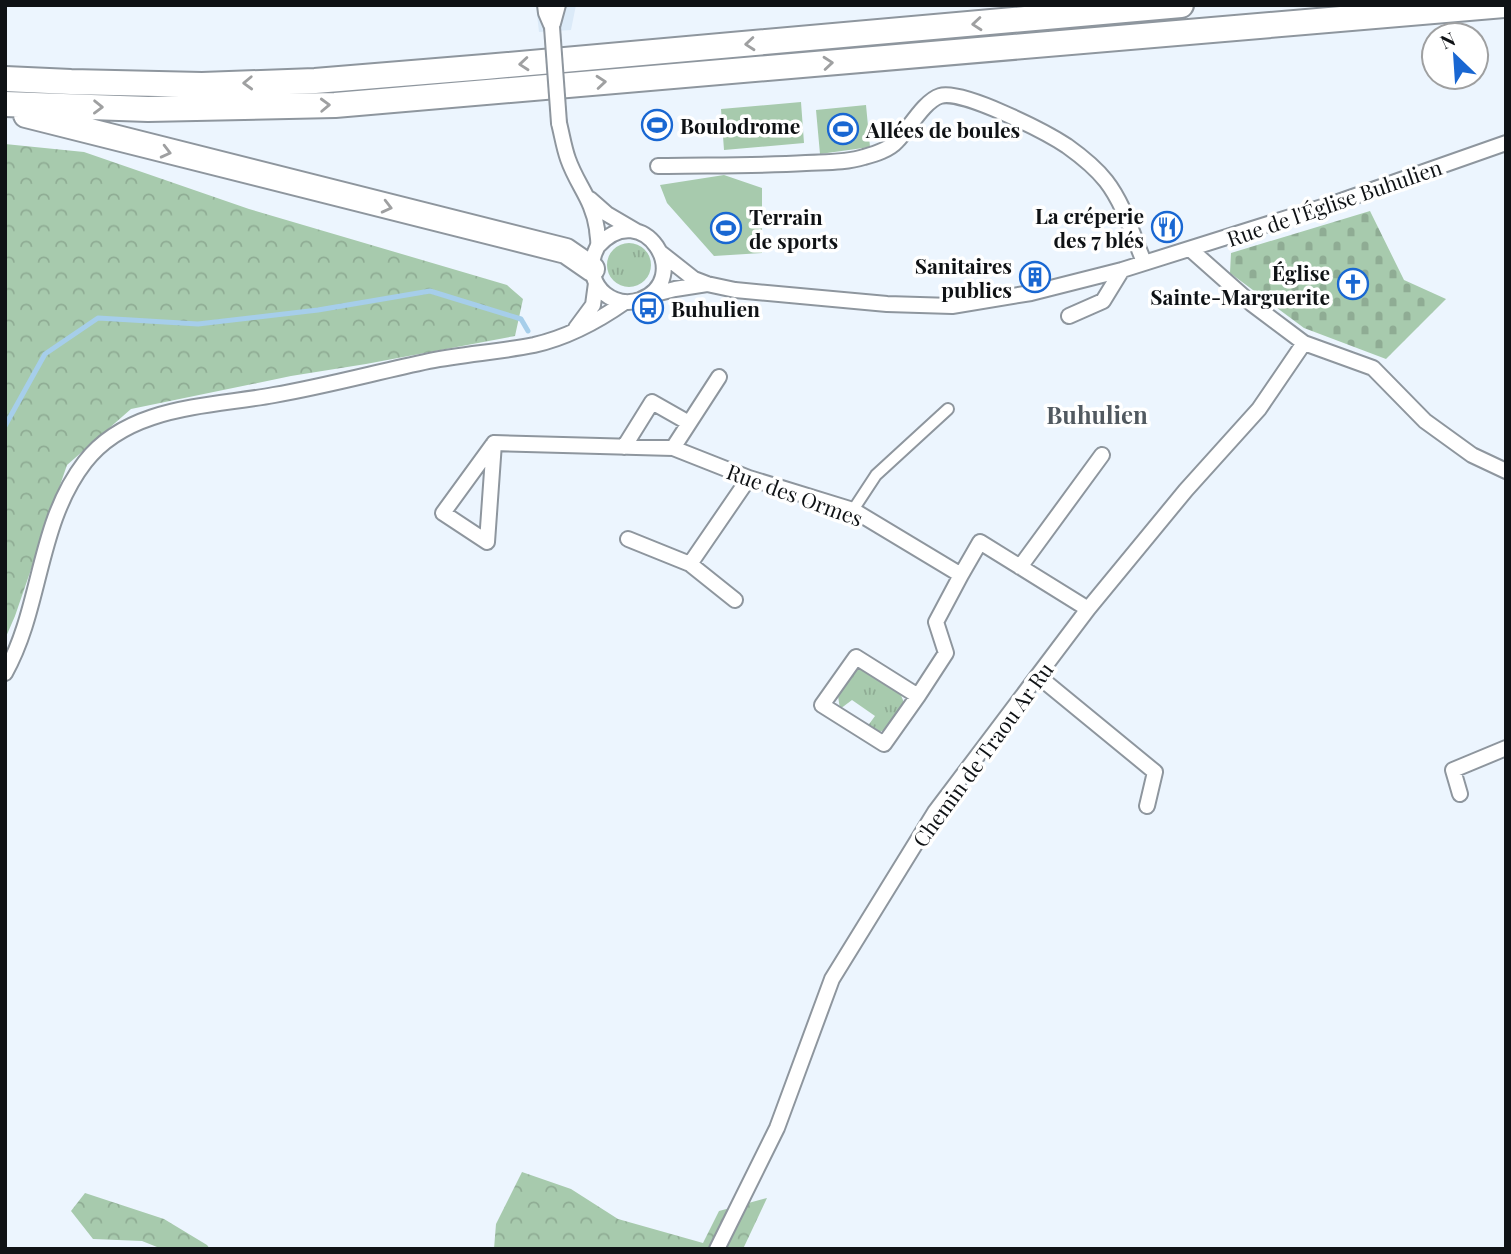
<svg xmlns="http://www.w3.org/2000/svg" width="1511" height="1254" viewBox="0 0 1511 1254" font-family="'Playfair Display',serif">
	<style>
		.built { fill: #dbeaf8 }
		.grass { fill: url(#grass-tufts) }
		.forest { fill: url(#forest-crowns) }
		.cemetery { fill: url(#cemetery-stones) }
		.pitch { fill: #a7caad }
		.lines { fill: none; stroke-linecap: round; stroke-linejoin: round }
		.stream { stroke: #a6ceea; stroke-width: 5 }
		.pedestrian-casing { stroke: #8e969e; stroke-width: 14 }
		.minor-casing { stroke: #8e969e; stroke-width: 18 }
		.trunk-casing { stroke: #8e969e; stroke-width: 28 }
		.pedestrian { stroke: #fff; stroke-width: 10 }
		.minor { stroke: #fff; stroke-width: 14 }
		.trunk { stroke: #fff; stroke-width: 24 }
		.minor-bridge-casing { stroke: #8e969e; stroke-width: 18; stroke-linecap: butt }
		.minor-bridge { stroke: #fff; stroke-width: 14 }
		.oneway { stroke: #9fa0a1 }
		.labels { text-anchor: middle; dominant-baseline: central; stroke-width: 7; stroke-linejoin: round; paint-order: stroke }
		.poi-label { font-size: 21px; font-weight: bold; fill: #0f1215; stroke: #fff; text-anchor: start }
		.street-label { font-size: 21px; fill: #0f1215; stroke: #fff }
		.quarter-label { font-size: 24px; font-weight: bold; fill: #515960; stroke: #fff }
	</style>
	<defs>
		<pattern id="grass-tufts" width="24" height="20" patternUnits="userSpaceOnUse" patternTransform="scale(1.75)"><rect width="24" height="20" fill="#a7caad"/><path d="M3 7l-1-3M5 7V3M7 7l1-3M15 17l-1-3M17 17v-4M19 17l1-3" fill="none" stroke="#8fac94"/></pattern>
		<pattern id="forest-crowns" width="20" height="18" patternUnits="userSpaceOnUse" patternTransform="scale(1.75)"><rect width="20" height="18" fill="#a7caad"/><path d="M2 6a3 3 0 1 1 6 0M12 15a3 3 0 1 1 6 0" fill="none" stroke="#8fac94"/></pattern>
		<pattern id="cemetery-stones" width="16" height="16" patternUnits="userSpaceOnUse" patternTransform="scale(1.75)"><rect width="16" height="16" fill="#a7caad"/><path d="M2 7V4a2 2 0 0 1 4 0v3zM10 15v-3a2 2 0 0 1 4 0v3z" fill="#8fac94"/></pattern>
	</defs>
	<rect width="100%" height="100%" fill="#ecf5fe"/>
	<path class="built" d="M536 5H576L571 30 539 32Z"/>
	<path class="grass" d="M607 265a22 22 0 1 1 44 0a22 22 0 1 1-44 0Z
		M860 669 901 695 904 703 885 730 879 732 867 727 875 716 852 700 840 709 838 696 855 670Z"/>
	<path class="forest" d="M5 144 84 152 249 209 507 285 523 299 515 336 366 364 291 376 131 409 67 465 15 616 5 639Z
		M522 1172 571 1189 618 1219 703 1243 719 1211 767 1198 743 1249H494L496 1224Z
		M85 1193 164 1219 207 1245 210 1249H162L142 1241 93 1239 71 1211Z"/>
	<path class="cemetery" d="M1370 211 1404 280 1446 299 1386 359 1304 328 1230 273 1231 253Z"/>
	<path class="pitch" d="M801 102 804 143 724 150 721 109Z
		M866 105 870 147 820 154 816 110Z
		M724 175 762 188V253L714 256 667 203 660 185Z"/>
	<g class="lines">
		<path class="stream" d="M5 426 45 354 98 318 198 324 318 310 430 291 521 319 528 331"/>
		<g class="pedestrian-casing">
			<path id="pedestrian" d="M853 510 876 475 948 409"/>
		</g>
		<g class="minor-casing">
			<path id="minor" d="M545 5 546 13 552 27
				M552 27 558 5
				M559 123C562 135 564 148 568 159 577 185 593 200 597 229 597 234 599 241 598 245 598 246 594 254 594 255 589 269 594 285 605 294 615 302 628 304 640 300 695 279 643 196 598 246
				M658 166C707 165 757 166 806 163 825 162 845 163 864 157 875 154 889 150 897 141 909 129 924 101 940 96 962 89 1046 132 1067 146 1081 156 1095 167 1106 181 1124 204 1133 236 1144 262
				M590 199 607 214 636 231
				M1190 249 1252 304 1304 343 1373 368 1425 421 1472 455 1506 471
				M661 253 694 279 707 284 735 290 887 304 952 306 1031 293 1122 270 1338 202 1506 143
				M651 295 675 289 707 284
				M1069 316 1103 301 1122 270
				M576 328 593 305 596 283
				M494 443 443 513 487 542 494 443 673 448 749 478 853 510 961 575 980 542 1088 609
				M624 447 652 402 689 423
				M673 448 719 377
				M628 539 690 564 735 600
				M690 564 749 478
				M1020 567 1102 455
				M5 673C42 607 37 524 85 462 129 405 210 407 274 395 326 386 377 372 429 361 464 354 499 352 534 345 565 338 598 321 625 302
				M1038 676 1155 772 1147 806
				M918 696 856 657 822 705 884 744 918 696 946 653 936 622 961 575
				M1460 794 1453 770 1506 748
				M717 1249 777 1128 832 979 935 812 1088 609 1186 490 1259 409 1304 343"/>
		</g>
		<g class="trunk-casing">
			<path id="trunk" d="M5 79 71 82 202 85 315 81 485 67 1181 5
				M5 104 148 109 335 105 1504 5
				M26 115 566 251 592 269"/>
		</g>
		<use href="#pedestrian" class="pedestrian"/>
		<use href="#minor" class="minor"/>
		<use href="#trunk" class="trunk"/>
		<g class="minor-bridge-casing">
			<path id="minor-bridge" d="M552 27 559 123"/>
		</g>
		<use href="#minor-bridge" class="minor-bridge"/>
	</g>
	<defs><path id="oneway-chevron" d="M-2-3.5L2.5 0L-2 3.5" fill="none" stroke-width="1.6" stroke-linecap="round" stroke-linejoin="round" transform="scale(1.75)"/></defs>
	<g class="oneway">
		<use href="#oneway-chevron" transform="translate(977 24) rotate(175)"/>
		<use href="#oneway-chevron" transform="translate(750 44) rotate(175)"/>
		<use href="#oneway-chevron" transform="translate(828 63) rotate(-5)"/>
		<use href="#oneway-chevron" transform="translate(524 64) rotate(175)"/>
		<use href="#oneway-chevron" transform="translate(601 82) rotate(-5)"/>
		<use href="#oneway-chevron" transform="translate(248 83) rotate(178)"/>
		<use href="#oneway-chevron" transform="translate(325 105) rotate(-2)"/>
		<use href="#oneway-chevron" transform="translate(98 107) rotate(1)"/>
		<use href="#oneway-chevron" transform="translate(166 152) rotate(14)"/>
		<use href="#oneway-chevron" transform="translate(387 207) rotate(14)"/>
	</g>
	<defs>
		<g id="stadium-ring" transform="scale(1.575)"><circle r="9.5" fill="#fff" stroke="#1967d2" stroke-width="1.5"/><path d="M0-5a6.5 5 0 1 0 0 10a6.5 5 0 1 0 0-10ZM-3.5-1.8h7v3.6h-7Z" fill="#1967d2"/></g>
		<g id="restaurant-ring" transform="scale(1.575)"><circle r="9.5" fill="#fff" stroke="#1967d2" stroke-width="1.5"/><path d="M-5-6h1v4h1v-4h1v4h1v-4h1v5L-1.5 .5V6h-2V.5L-5-1ZM5-6V6H3V1.5H1.5Q1.5-4 5-6Z" fill="#1967d2"/></g>
		<g id="building-ring" transform="scale(1.575)"><circle r="9.5" fill="#fff" stroke="#1967d2" stroke-width="1.5"/><path d="M-4-6H4V6H1V3H-1V6H-4ZM-2.5-4.3h1.7v1.8h-1.7ZM.8-4.3h1.7v1.8H.8ZM-2.5-1h1.7V.8h-1.7ZM.8-1h1.7V.8H.8Z" fill="#1967d2"/></g>
		<g id="church-ring" transform="scale(1.575)"><circle r="9.5" fill="#fff" stroke="#1967d2" stroke-width="1.5"/><path d="M-1.2-6h2.4v3.5h3.3v2.4h-3.3V6h-2.4V-.1h-3.3v-2.4h3.3Z" fill="#1967d2"/></g>
		<g id="bus-ring" transform="scale(1.575)"><circle r="9.5" fill="#fff" stroke="#1967d2" stroke-width="1.5"/><path d="M-5-6H5V4H4V6H2V4H-2V6H-4V4H-5ZM-3.5-4V0h7V-4ZM-3.5 1.2v1.5H-2V1.2ZM2 1.2v1.5H3.5V1.2Z" fill="#1967d2"/></g>
	</defs>
	<g fill-rule="evenodd">
		<use href="#stadium-ring" x="657" y="125"/>
		<use href="#stadium-ring" x="843" y="129"/>
		<use href="#restaurant-ring" x="1167" y="227"/>
		<use href="#stadium-ring" x="726" y="228"/>
		<use href="#building-ring" x="1035" y="277"/>
		<use href="#church-ring" x="1353" y="284"/>
		<use href="#bus-ring" x="648" y="308"/>
	</g>
	<g class="labels">
		<g class="poi-label">
			<text x="680" y="125">Boulodrome</text>
			<text x="866" y="129">Allées de boules</text>
			<text x="1144" y="215" text-anchor="end">La créperie<tspan x="1144" dy="24">des 7 blés</tspan></text>
			<text x="749" y="216">Terrain<tspan x="749" dy="24">de sports</tspan></text>
			<text x="1012" y="265" text-anchor="end">Sanitaires<tspan x="1012" dy="24">publics</tspan></text>
			<text x="1330" y="272" text-anchor="end">Église<tspan x="1330" dy="24">Sainte-Marguerite</tspan></text>
			<text x="671" y="308">Buhulien</text>
		</g>
		<g class="street-label">
			<text transform="translate(1334 202) rotate(-19)">Rue de l'Église Buhulien</text>
			<text transform="translate(795 494) rotate(20)">Rue des Ormes</text>
			<text transform="translate(982 754) rotate(-54)">Chemin de Traou Ar Ru</text>
		</g>
		<g class="quarter-label">
			<text x="1097" y="414">Buhulien</text>
		</g>
	</g>
	<rect width="1511" height="1254" fill="none" stroke="#0f1215" stroke-width="14"/>
	<g transform="translate(1455 56) rotate(335)"><circle r="33" fill="#ffffff" stroke="#9fa0a1" stroke-width="2"/>
	<path d="M0-5L12 26L0 18L-12 26Z" fill="#1967d2"/>
	<text y="-10" font-size="19" font-weight="bold" text-anchor="middle" fill="#0f1215">N</text>
	</g>
</svg>
